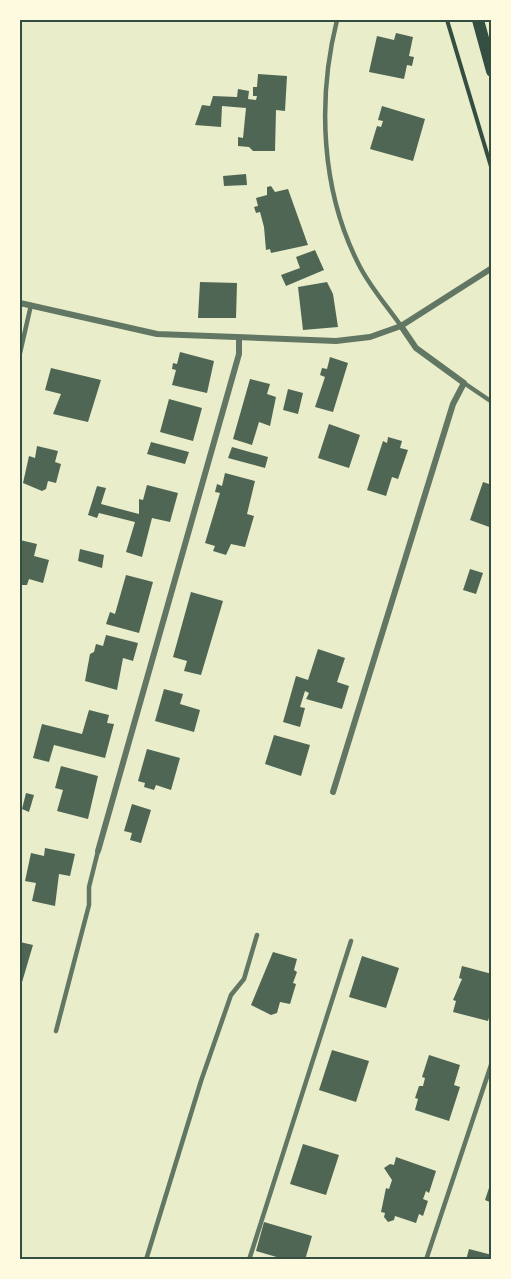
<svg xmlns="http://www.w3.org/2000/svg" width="511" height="1279" viewBox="0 0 511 1279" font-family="Helvetica,sans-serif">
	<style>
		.building { fill: #4f6655 }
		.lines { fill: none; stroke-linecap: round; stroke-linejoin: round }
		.path { stroke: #344e41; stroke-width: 4 }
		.service { stroke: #617663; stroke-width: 4.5 }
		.minor { stroke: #617663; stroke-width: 6 }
		.secondary { stroke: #344e41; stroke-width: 12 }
		.neatline { fill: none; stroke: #344e41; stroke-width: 2 }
	</style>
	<rect width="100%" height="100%" fill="#e9edc9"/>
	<path class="building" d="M396 33 413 37 409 56 414 57 412 66 407 65 404 79 369 72 377 36 394 40Z
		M258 74 287 76 285 111 276 110 275 151H253L249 147 238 146V137L243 138 246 108 222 106 221 127 195 125 202 105 210 106 213 96 237 97 238 89 249 91 248 99 256 100 257 96H253V87H257Z
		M382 106 425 119 413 161 370 149 377 126 381 127 383 121 378 120Z
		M246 174 247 185 224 186 223 176Z
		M271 186 275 192 288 189 308 245 271 253 270 249 266 250 264 227 260 212 256 213 254 207 258 206 256 198 267 195V187Z
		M315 250 324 270 286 286 281 275 300 268 296 257Z
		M200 282 237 283 236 318H198Z
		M327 282 333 294 338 327 303 330 298 287Z
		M180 352 214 361 207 393 172 385 176 370 172 369 173 363 177 364Z
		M330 357 348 363 333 412 315 407 325 377 320 375 322 368 327 369Z
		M51 368 101 380 88 422 53 414 61 394 45 390Z
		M250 379 270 384 267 394 276 397 270 426 259 422 252 445 233 439Z
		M288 389 303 393 298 414 283 410Z
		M169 399 202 408 193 441 160 432Z
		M329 424 360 435 349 468 318 458Z
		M388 437 402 441 400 448 408 450 398 479 392 477 386 496 367 490 383 441 387 443Z
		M151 442 189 452 185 464 147 454Z
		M37 446 58 451 55 462 61 464 56 483 48 481 46 489 42 491 23 483 29 456 35 458Z
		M232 447 268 457 265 468 228 458Z
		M225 473 255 481 247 514 254 516 245 547 231 544 226 555 213 551 215 546 205 543 220 493 215 492 217 484 222 486Z
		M483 482 492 485V528L470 520Z
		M147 485 178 493 170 522 152 518 142 557 126 552 135 522 99 513 97 518 88 515 97 486 106 488 101 504 139 514V499L143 500Z
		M20 540 37 544 34 556 49 560 43 583 29 579 27 585H20Z
		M80 549 104 555 102 568 78 561Z
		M470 569 483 573 476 594 463 590Z
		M126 575 153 582 139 633 106 624 110 612 115 614Z
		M191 592 223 601 201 675 184 671 187 661 173 657Z
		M106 635 138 643 133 661 123 658 117 690 85 681 90 654 94 652 96 644 103 646Z
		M318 649 345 658 337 682 349 686 342 709 306 699 309 693 305 691 300 707 305 708 300 727 283 722 296 676 308 680Z
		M164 689 183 694 180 704 200 710 194 732 155 721Z
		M89 710 109 715 107 723 114 724 105 758 54 745 49 762 33 758 42 724 82 734Z
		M274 735 310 745 301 776 265 764Z
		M147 749 180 758 171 790 156 785 154 790 144 787 145 783 138 781Z
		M61 766 98 776 88 819 57 811 63 790 55 788Z
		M26 793 34 795 29 812 22 809Z
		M132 804 151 810 141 843 130 840 132 833 124 831Z
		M45 848 75 854 70 876 59 874 55 906 32 901 36 883 25 881 31 853 44 856Z
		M20 942 33 945 20 989Z
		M273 952 297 959 294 970 297 972 293 983 296 984 290 1004 280 1002 277 1013 271 1015 251 1005Z
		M362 956 399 968 386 1008 349 997Z
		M462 966 492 974V1008L488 1021 453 1012 456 1001 453 1000 462 979 459 978Z
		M332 1050 369 1061 356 1102 319 1090Z
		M429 1055 460 1065 454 1085 460 1087 449 1121 415 1110 418 1099 415 1098 419 1086H423L425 1078 422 1077Z
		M303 1144 339 1155 326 1195 290 1184Z
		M396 1157 436 1171 429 1193 426 1191 423 1199 428 1201 423 1216 419 1214 416 1223 395 1216 394 1220 388 1222 384 1217 385 1213 381 1212 386 1188 389 1189 392 1180 384 1168 390 1164 394 1165Z
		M491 1182H492V1203L485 1200Z
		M264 1222 312 1236 305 1260H287L256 1251Z
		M469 1249 492 1255V1260H466Z"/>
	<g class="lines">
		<path class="path" d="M447 20 492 170"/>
		<path class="service" d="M337 20C317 100 321 191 359 265 370 287 387 306 401 326
			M20 353 31 305
			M464 383 492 402
			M56 1031 89 905V887L98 851
			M146 1260 201 1081 231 995 244 979 257 935
			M249 1260 351 941
			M426 1260 492 1062"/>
		<path class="minor" d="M20 303 157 334 336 341 370 337 401 326 492 268
			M333 792 453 404 464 383 416 348 401 326
			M98 851 239 354V339"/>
		<path class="secondary" d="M478 20 492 71"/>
	</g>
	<rect width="511" height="1279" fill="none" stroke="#fefae0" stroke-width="42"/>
	<rect x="21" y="21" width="469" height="1237" class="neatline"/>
</svg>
